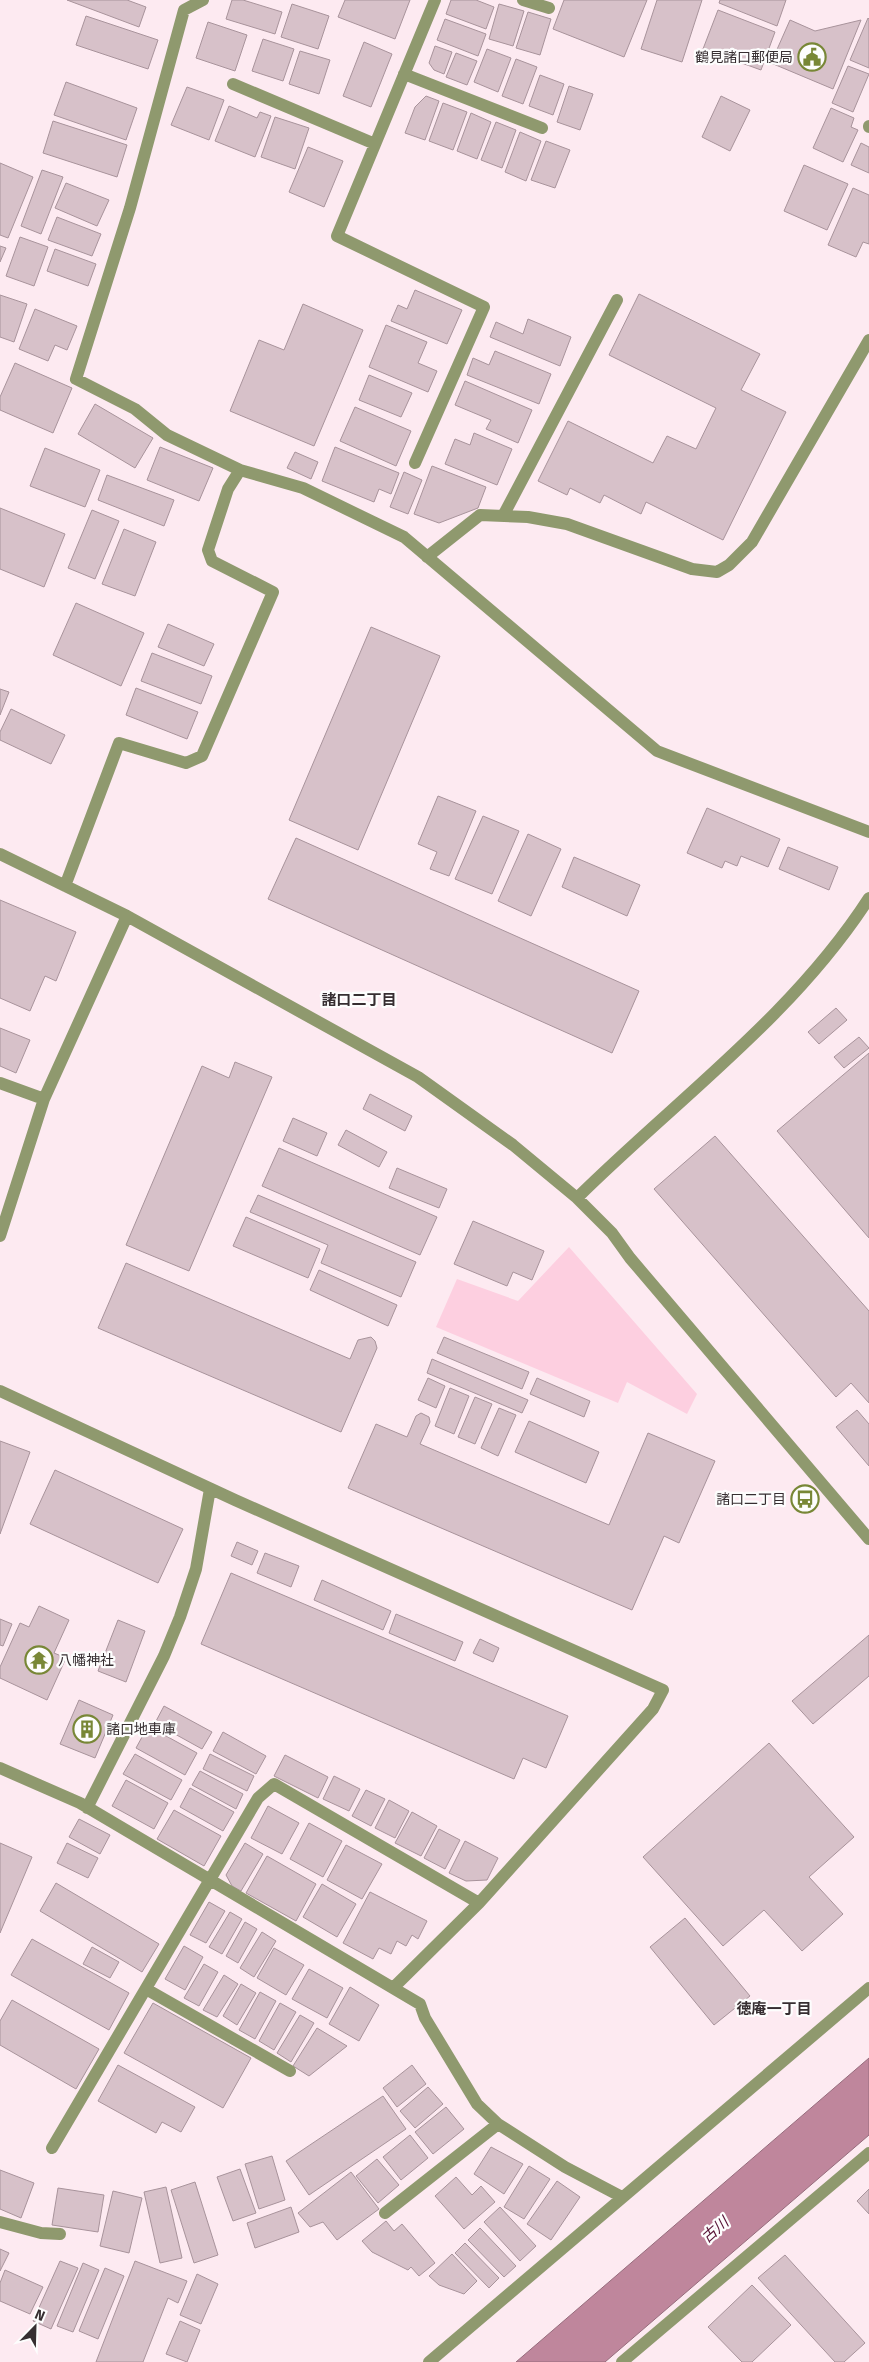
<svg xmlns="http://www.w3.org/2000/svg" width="869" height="2362" viewBox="0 0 869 2362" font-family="'Fira Sans','Noto Sans JP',sans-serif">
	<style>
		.green { fill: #fdcfe0 }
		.water { fill: #bf869c; stroke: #966c7c }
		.building { fill: #d7c1c9; stroke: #a8939b }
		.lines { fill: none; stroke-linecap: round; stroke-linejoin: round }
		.minor { stroke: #8f996e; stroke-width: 12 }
		.labels { text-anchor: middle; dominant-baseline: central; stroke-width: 4.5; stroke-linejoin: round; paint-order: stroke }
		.poi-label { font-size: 14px; fill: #362e31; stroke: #fdfdfd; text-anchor: end }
		.neighbourhood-label { font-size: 15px; font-weight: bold; fill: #362e31; stroke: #fdfdfd }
		.water-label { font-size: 15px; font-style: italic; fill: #581336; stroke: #fdfdfd }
	</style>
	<rect width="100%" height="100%" fill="#fdeaf1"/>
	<path class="green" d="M569 1247 697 1394 687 1414 627 1382 618 1403 436 1327 457 1279 518 1301Z"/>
	<path class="water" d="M869 2058V2135L605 2362H516Z"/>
	<path class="building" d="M67 0H127L146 7 139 27Z
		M232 0H243L282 12 275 34 226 19Z
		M345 0H410L395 39 338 17Z
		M451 0H476L494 7 486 29 446 14Z
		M564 0H647L624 57 553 29Z
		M657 0H702L682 62 641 49Z
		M720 0H786L777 26 719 3Z
		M292 4 329 16 318 49 281 37Z
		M499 4 524 11 513 46 489 39Z
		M718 10 775 32 761 70 703 49Z
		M528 12 551 19 540 55 516 48Z
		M86 16 158 40 148 69 76 45Z
		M868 18 869 19V68L850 60Z
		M445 19 486 34 478 56 437 40Z
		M790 20 815 31 861 20 833 89 771 63Z
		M208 22 247 35 235 71 196 58Z
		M263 39 294 49 283 81 252 71Z
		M364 42 392 54 371 107 343 96Z
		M435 46 452 52 444 74 434 70 429 63Z
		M487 49 511 58 498 92 474 82Z
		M300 51 330 60 319 94 289 84Z
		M456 53 477 61 467 85 446 77Z
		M516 59 537 67 523 104 502 96Z
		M848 66 869 74 853 112 832 103Z
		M540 75 564 84 553 115 529 106Z
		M66 82 137 108 126 140 54 115Z
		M569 86 593 94 580 130 557 122Z
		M187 87 224 100 209 140 171 125Z
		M426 96 439 101 425 140 405 133 415 107Z
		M721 96 750 110 730 151 702 137Z
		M443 103 467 112 453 150 429 141Z
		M229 106 257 118 260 112 271 116 255 157 215 141Z
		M831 108 854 118 851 127 858 130 843 162 813 148Z
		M471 113 491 122 477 159 457 151Z
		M275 117 309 128 295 169 261 157Z
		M53 121 127 145 117 177 43 153Z
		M496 122 516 130 502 168 481 160Z
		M520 132 541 141 526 181 505 172Z
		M546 141 570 150 555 188 531 180Z
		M861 143 869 147V173L851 165Z
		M308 147 343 161 324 207 289 192Z
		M0 163 33 177 8 238 0 235Z
		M804 165 848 184 827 230 784 211Z
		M42 170 63 177 41 234 21 226Z
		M66 183 109 200 97 226 55 208Z
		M853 188 869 195V244L863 242 856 257 828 245Z
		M57 217 101 234 92 256 48 240Z
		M20 237 48 247 34 286 6 276Z
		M0 246 6 248 0 262Z
		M55 249 96 264 88 286 47 271Z
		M415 290 462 310 447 344 391 321 398 305 407 309Z
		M639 294 760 354 741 390 786 412 723 540 646 502 641 514 604 495 600 503 570 488 567 495 538 481 568 421 653 463 667 436 696 449 716 408 609 355Z
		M0 295 27 304 14 342 0 337Z
		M303 304 363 330 314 446 230 411 259 340 284 350Z
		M35 309 77 326 67 350 55 345 48 361 19 349Z
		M528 319 571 337 560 366 490 337 496 322 523 334Z
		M386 325 427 342 418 363 437 371 428 392 369 367Z
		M495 351 551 374 539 404 467 375 473 358 489 365Z
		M15 363 72 388 53 433 0 410V397Z
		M369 375 412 393 401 417 359 400Z
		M465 381 532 410 518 443 486 429 491 420 455 405Z
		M95 404 153 438 135 468 78 434Z
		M355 407 411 431 396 466 340 441Z
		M474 433 512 449 497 485 445 464 455 439 470 445Z
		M160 447 213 468 199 501 147 480Z
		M335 447 399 473 391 494 379 489 374 502 322 481Z
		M45 448 100 470 85 507 30 486Z
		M295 452 318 462 311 479 287 468Z
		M432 466 486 487 478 508 439 523 414 514Z
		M404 472 422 480 408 514 390 507Z
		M107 475 174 500 164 526 98 500Z
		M0 508 65 534 44 587 0 569Z
		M92 510 119 521 95 579 68 568Z
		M124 529 156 542 135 596 102 584Z
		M76 603 144 633 121 686 53 655Z
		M168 624 214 644 204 666 158 647Z
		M371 627 440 656 358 850 289 820Z
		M152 653 212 676 201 704 141 681Z
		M136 688 198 712 187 739 126 715Z
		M0 689 9 692 0 715Z
		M11 709 65 735 51 764 0 740V732Z
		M438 796 476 811 449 876 430 869 437 852 418 844Z
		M707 808 780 839 768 867 741 856 737 866 725 861 722 868 687 853Z
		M483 816 519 831 492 894 455 879Z
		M528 834 561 849 531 916 498 901Z
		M296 838 639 991 612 1053 268 899Z
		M788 847 838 867 829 890 779 869Z
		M574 857 640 885 627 916 562 887Z
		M0 900 76 932 56 981 45 976 30 1011 0 998Z
		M836 1008 847 1020 819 1044 808 1032Z
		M0 1028 30 1040 16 1073 0 1066Z
		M859 1037 869 1048 844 1068 834 1057Z
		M869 1053V1238L777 1131Z
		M235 1062 272 1077 189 1271 126 1245 202 1066 229 1078Z
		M370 1094 412 1116 405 1131 363 1109Z
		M293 1118 327 1133 317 1156 283 1141Z
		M346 1130 387 1152 379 1167 338 1145Z
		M715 1136 869 1311V1403L851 1383 836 1397 654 1189Z
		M279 1148 437 1217 420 1255 262 1186Z
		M397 1168 447 1189 439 1208 389 1188Z
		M258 1195 416 1262 401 1297 321 1263 328 1245 250 1212Z
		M246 1217 320 1249 308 1278 233 1246Z
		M473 1221 544 1251 532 1280 513 1272 507 1286 454 1264Z
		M126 1263 350 1359 358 1340 371 1337 375 1341 377 1348 341 1432 98 1328Z
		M319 1270 397 1305 388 1326 310 1290Z
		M444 1337 529 1372 522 1389 437 1353Z
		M432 1359 528 1400 522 1413 427 1373Z
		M428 1378 445 1386 436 1408 418 1400Z
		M537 1378 590 1401 584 1417 530 1394Z
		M450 1388 469 1396 454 1434 435 1426Z
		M475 1397 492 1404 475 1444 458 1437Z
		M499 1408 516 1415 498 1456 481 1448Z
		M857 1410 869 1424V1466L836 1427Z
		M421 1413 429 1417 430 1422 420 1444 609 1525 648 1433 715 1461 679 1543 664 1536 632 1610 348 1488 376 1424 407 1437 416 1416Z
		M529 1421 599 1452 586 1483 515 1452Z
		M0 1441 30 1452 0 1534Z
		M55 1470 183 1529 158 1583 30 1524Z
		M237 1542 258 1551 252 1565 231 1556Z
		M265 1553 299 1566 291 1587 257 1573Z
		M231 1573 568 1716 546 1768 523 1758 514 1779 201 1644Z
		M322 1580 391 1611 383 1630 314 1600Z
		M39 1606 69 1620 54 1653 66 1658 47 1700 0 1678V1667L20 1623 29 1627Z
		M396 1614 463 1642 455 1661 389 1633Z
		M0 1619 12 1624 3 1646 0 1645Z
		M118 1620 145 1631 126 1682 98 1671Z
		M869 1635V1676L813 1724 792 1701Z
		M480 1639 499 1648 493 1662 473 1653Z
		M79 1700 113 1715 95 1758 60 1744Z
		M164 1706 212 1732 202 1749 155 1723Z
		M148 1726 197 1753 185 1775 136 1748Z
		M223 1732 266 1756 256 1774 213 1751Z
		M769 1743 854 1837 809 1877 843 1914 802 1951 764 1910 723 1946 643 1857Z
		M135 1754 182 1780 171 1800 123 1774Z
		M210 1754 254 1776 247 1791 203 1769Z
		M285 1755 328 1777 318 1798 274 1776Z
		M200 1771 243 1794 236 1809 192 1785Z
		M334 1776 360 1789 349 1811 323 1799Z
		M126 1780 168 1803 154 1829 112 1806Z
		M190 1788 234 1812 223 1831 180 1807Z
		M366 1790 385 1799 371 1826 352 1816Z
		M389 1800 409 1811 395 1838 375 1828Z
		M268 1806 299 1823 282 1854 251 1838Z
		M174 1810 221 1836 204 1866 157 1839Z
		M412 1812 437 1826 421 1856 395 1843Z
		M79 1819 110 1835 100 1854 69 1837Z
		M309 1823 342 1841 323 1877 290 1859Z
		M439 1829 460 1840 445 1869 424 1858Z
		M465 1841 498 1858 487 1880 466 1881 449 1873Z
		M0 1843 32 1857 0 1933Z
		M67 1843 98 1858 88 1878 57 1863Z
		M245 1843 263 1854 241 1891 232 1886 226 1875Z
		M346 1845 382 1864 362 1899 327 1880Z
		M267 1856 316 1884 296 1921 246 1893Z
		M56 1883 159 1944 142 1972 40 1911Z
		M322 1884 356 1904 337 1937 303 1917Z
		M370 1892 427 1921 418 1939 412 1935 406 1946 397 1941 391 1954 379 1948 373 1959 343 1943Z
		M209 1902 225 1911 206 1943 190 1935Z
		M230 1912 242 1919 222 1954 209 1947Z
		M685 1918 750 1996 714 2025 650 1947Z
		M245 1922 257 1929 238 1963 226 1956Z
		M262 1932 276 1941 254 1977 240 1968Z
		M32 1939 129 1993 109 2030 11 1975Z
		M184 1946 203 1957 185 1990 165 1979Z
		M92 1947 119 1962 110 1978 83 1964Z
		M274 1948 304 1965 286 1995 257 1978Z
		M204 1964 218 1972 199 2006 184 1998Z
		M309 1969 343 1988 327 2018 292 1999Z
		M224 1975 238 1984 217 2017 203 2010Z
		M241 1984 256 1993 237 2025 223 2016Z
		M350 1987 379 2005 359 2041 329 2024Z
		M260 1992 276 2001 255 2039 239 2030Z
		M12 2000 99 2049 76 2089 0 2045V2021Z
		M153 2003 251 2058 223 2108 124 2053Z
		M280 2003 296 2012 274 2050 259 2041Z
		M300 2015 314 2023 291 2062 277 2053Z
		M317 2028 347 2046 309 2076 293 2066Z
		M118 2065 195 2107 181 2132 162 2122 156 2133 98 2101Z
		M412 2065 426 2084 397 2107 383 2088Z
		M428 2087 443 2104 415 2128 400 2111Z
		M383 2096 406 2129 309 2195 286 2161Z
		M446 2107 464 2129 433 2154 415 2132Z
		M410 2135 428 2158 401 2180 383 2157Z
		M491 2147 523 2164 504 2194 474 2174Z
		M272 2156 285 2200 259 2209 245 2164Z
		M377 2159 399 2185 378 2203 356 2176Z
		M529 2166 550 2179 524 2219 504 2207Z
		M240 2169 256 2213 233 2221 217 2177Z
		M0 2170 34 2183 21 2218 0 2209Z
		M351 2172 379 2209 337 2240 323 2222 310 2227 298 2213Z
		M456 2177 472 2195 481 2186 495 2202 464 2229 435 2196Z
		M557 2181 580 2197 551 2240 527 2224Z
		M195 2182 218 2255 194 2263 171 2190Z
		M166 2187 182 2258 160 2263 144 2192Z
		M58 2188 104 2195 98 2232 52 2225Z
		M869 2189V2214L857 2201Z
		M113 2191 142 2198 129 2253 100 2246Z
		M291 2207 299 2232 255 2248 247 2223Z
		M500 2207 536 2246 520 2261 484 2222Z
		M386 2221 394 2231 402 2224 435 2263 419 2276 411 2267 408 2270 372 2252 362 2241Z
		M480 2228 516 2266 504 2277 468 2240Z
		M465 2243 499 2278 489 2288 455 2253Z
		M0 2249 9 2253 0 2271Z
		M452 2254 477 2281 464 2294 439 2285 429 2276Z
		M785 2255 865 2343 844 2362H835L758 2278Z
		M60 2261 78 2268 51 2329 33 2321Z
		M135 2261 187 2281 178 2303 168 2298 143 2362H96Z
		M83 2263 99 2270 73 2332 57 2326Z
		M105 2268 124 2276 98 2339 79 2331Z
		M5 2270 43 2287 30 2314 0 2301V2283Z
		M197 2274 218 2284 201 2324 180 2315Z
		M752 2285 791 2325 752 2362H742L708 2327Z
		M180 2321 200 2330 187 2362 166 2354Z"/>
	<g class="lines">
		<path class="minor" d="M203 0 184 10 130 208 76 379 135 409 167 435 240 470
			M523 0 549 8
			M404 74 542 128
			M233 84 375 144
			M869 127V126
			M415 463 484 307 337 236 435 0
			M503 516 617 300
			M427 557 480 515 528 517 567 524 692 569 717 572 729 565 752 542 869 340
			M0 854 127 916 418 1077 513 1145 577 1198 612 1233 630 1258 869 1539
			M65 886 119 743 186 763 202 756 273 592 212 561 208 550 228 489 240 470 303 488 404 537 657 751 869 832
			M0 1083 44 1099
			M577 1198C676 1100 793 1016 869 898
			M0 1236 44 1099 127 916
			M0 1391 235 1500 663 1690 653 1709 479 1903 393 1988
			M0 1768 80 1803 420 2004 425 2018 477 2104 498 2124 565 2167 622 2197
			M87 1808 164 1656 180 1617 196 1569 210 1489
			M146 1989 290 2071
			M52 2148 258 1798 274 1784 479 1903
			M385 2213 498 2124
			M0 2222 41 2233 60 2234
			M429 2362 869 1988
			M622 2362 869 2153"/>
	</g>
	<defs>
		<g id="civic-ring" transform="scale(1.4375)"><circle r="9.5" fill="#fdfdfd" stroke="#788736" stroke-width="1.5"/><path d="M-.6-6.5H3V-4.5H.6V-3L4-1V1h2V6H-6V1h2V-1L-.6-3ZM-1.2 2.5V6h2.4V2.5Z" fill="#788736"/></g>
		<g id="bus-ring" transform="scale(1.4375)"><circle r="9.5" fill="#fdfdfd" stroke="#788736" stroke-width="1.5"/><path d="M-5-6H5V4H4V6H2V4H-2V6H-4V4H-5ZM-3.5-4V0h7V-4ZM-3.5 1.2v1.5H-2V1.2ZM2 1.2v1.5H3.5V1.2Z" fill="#788736"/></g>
		<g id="temple-ring" transform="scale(1.4375)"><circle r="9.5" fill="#fdfdfd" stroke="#788736" stroke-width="1.5"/><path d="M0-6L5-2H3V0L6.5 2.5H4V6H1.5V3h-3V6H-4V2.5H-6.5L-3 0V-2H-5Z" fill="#788736"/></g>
		<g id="building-ring" transform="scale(1.4375)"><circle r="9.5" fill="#fdfdfd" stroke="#788736" stroke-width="1.5"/><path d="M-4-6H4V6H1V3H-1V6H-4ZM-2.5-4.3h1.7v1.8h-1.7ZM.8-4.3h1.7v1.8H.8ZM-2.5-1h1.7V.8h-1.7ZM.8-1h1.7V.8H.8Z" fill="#788736"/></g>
	</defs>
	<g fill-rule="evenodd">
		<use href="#civic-ring" x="812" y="57"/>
		<use href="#bus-ring" x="805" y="1499"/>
		<use href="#temple-ring" x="39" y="1660"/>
		<use href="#building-ring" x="87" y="1729"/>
	</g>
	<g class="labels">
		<g class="poi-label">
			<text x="793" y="57">鶴見諸口郵便局</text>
			<text x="786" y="1499">諸口二丁目</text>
			<text x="58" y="1660" text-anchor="start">八幡神社</text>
			<text x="106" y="1729" text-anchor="start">諸口地車庫</text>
		</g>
		<g class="neighbourhood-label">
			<text x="359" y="1000">諸口二丁目</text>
			<text x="774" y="2009">徳庵一丁目</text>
		</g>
		<g class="water-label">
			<text transform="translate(715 2230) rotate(-41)">古川</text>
		</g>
	</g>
	<g transform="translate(35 2327) rotate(23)" stroke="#fdfdfd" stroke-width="4" paint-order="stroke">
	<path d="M0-4L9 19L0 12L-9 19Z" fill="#362e31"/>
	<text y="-8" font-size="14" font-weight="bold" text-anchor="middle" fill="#362e31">N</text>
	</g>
</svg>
